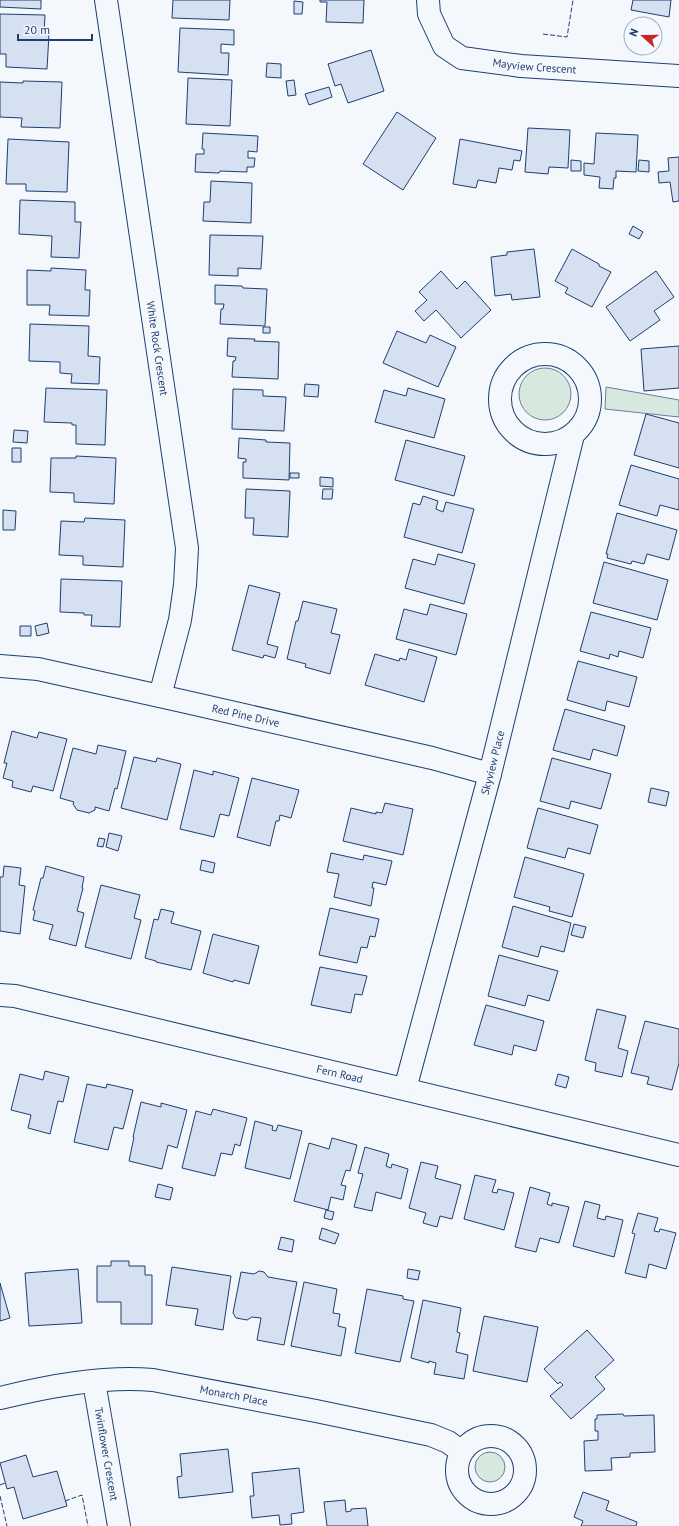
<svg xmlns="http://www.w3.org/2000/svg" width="679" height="1526" viewBox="0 0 679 1526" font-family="'PT Sans',sans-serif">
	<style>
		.green { fill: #d7e8df; stroke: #687fa3 }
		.building { fill: #d5e0f0; stroke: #1d3f73 }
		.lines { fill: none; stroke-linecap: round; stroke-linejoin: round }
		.minor-casing { stroke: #1d3f73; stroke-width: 24 }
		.minor { stroke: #f4f7fb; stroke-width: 22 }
		.fence { stroke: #1d3f73; stroke-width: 1; stroke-dasharray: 5 2; stroke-linecap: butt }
		.labels { text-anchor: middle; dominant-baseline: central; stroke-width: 3; stroke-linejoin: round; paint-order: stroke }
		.street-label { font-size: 11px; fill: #1d3f73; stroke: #f4f7fb }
	</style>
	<rect width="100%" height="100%" fill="#f4f7fb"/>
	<path class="green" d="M519 394a26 26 0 1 1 52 0a26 26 0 1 1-52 0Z
		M606 387 679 400V417L605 409Z
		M475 1467a15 15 0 1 1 30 0a15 15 0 1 1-30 0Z"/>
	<path class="building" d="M0 0H41V9L0 7Z
		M173 0H230L229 20 172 18Z
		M320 0H364L363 23 326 22 327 2H320Z
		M633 0H671L669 17 631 10Z
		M294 1 303 2 302 14H294Z
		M0 14 45 15 44 34H49L47 69 6 67V54H0Z
		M180 28 234 30V45L221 44V53H229L228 75 178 72Z
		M371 50 384 91 348 103 341 84 335 86 328 64Z
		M267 63 281 64V78L266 77Z
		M188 78 232 80 230 126 186 124Z
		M294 80 296 95 288 96 286 81Z
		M23 81 62 82 60 128 21 127 22 118 0 117V82L23 83Z
		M329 87 332 97 309 105 305 94Z
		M397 112 436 138 403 190 363 164Z
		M528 128 570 130 568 168 549 167 548 174 525 172Z
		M203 133 258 136 257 152 248 151V158H255L254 167H247V172L220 171 219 173 195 172 196 154H204V149H202Z
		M596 133 638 135 636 172 616 171V178H614L613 189 599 188 600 177 584 175V163L594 164Z
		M8 139 69 142 67 192 26 191V184H6Z
		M460 139 522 151 520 161 514 160 512 170 499 168 496 183 478 180 476 188 453 184Z
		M679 157V201L673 202 670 182 659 183 658 172 669 171 668 158Z
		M571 160 581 161V171H571Z
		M639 160 649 161V172L638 171Z
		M211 181 252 183 251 223 203 221 204 202H210Z
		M20 200 75 202V222H81L79 258 51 257 52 236 19 234Z
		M633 226 643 232 639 239 629 234Z
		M210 235 263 236 261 269 238 268V276L209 275Z
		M534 249 540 297 512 300 511 294 495 296 491 257 507 255V252Z
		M572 249 599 264V266L611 272 592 307 565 293 568 288 555 281Z
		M51 268 86 270 85 290H90L89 316 49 315 50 305H27V270L51 271Z
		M441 271 457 289 465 281 491 310 461 338 436 310 424 321 415 311 427 300 419 292Z
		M656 271 674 297 654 311 660 320 630 341 606 307Z
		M215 285 242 286 243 288 267 289 265 326 220 324 221 309H223L224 304H215Z
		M30 324 89 326 88 356 100 357 99 384 71 383 72 374 60 373V362L29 361Z
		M263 327H270V333H263Z
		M397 331 426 343 430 335 456 347 438 387 383 363Z
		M228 338 255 339 254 341 279 342 278 379 232 377 233 361H235L236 357 227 356Z
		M679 346V388L644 391 641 349Z
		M305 384 319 385 318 397 304 396Z
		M46 388 107 390 105 445 76 444V425H72V423L44 422Z
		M408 388 445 399 434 438 375 422 384 390 406 396Z
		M233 389 263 390V396L286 397 284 431 232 429Z
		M646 414 679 423V468L634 455Z
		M14 430 28 431 27 443 13 442Z
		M239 438 266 440V442L290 443 289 480 243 478V462H246V459L238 458Z
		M406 440 465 456 454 496 395 480Z
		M12 448H21V462H12Z
		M76 456 116 458 114 504 74 502V493L50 492 51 458H76Z
		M631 465 679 479V510L660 505 657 516 619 505Z
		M290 473H299V478H290Z
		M320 477 333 478V487L320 486Z
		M246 489 290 491 288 537 253 535 254 518H245Z
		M323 489H333L332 499H322Z
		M423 496 438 501 436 509 443 512 446 502 474 509 462 553 404 537 413 503 420 505Z
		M3 510 16 511 15 530H3Z
		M617 513 677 530 669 560 647 554 644 564 632 561 631 564 607 558 608 554H606Z
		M85 518 125 520 123 567 83 565V556L59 555 61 521 84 522Z
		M438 554 475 564 464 604 405 588 413 559 435 565Z
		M604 562 668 580 657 620 593 603Z
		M61 579 122 581 120 627 91 626 92 615H84V613L60 612Z
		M249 585 280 593 267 644 278 647 275 658 264 655 263 658 232 650Z
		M303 601 337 609 331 633 340 635 330 674 305 667 306 664 287 659 296 621H298Z
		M430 604 467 614 456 655 396 639 404 609 427 615Z
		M591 612 651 628 643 658 619 651 618 657 610 654 609 659 580 651Z
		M47 623 49 633 37 636 35 626Z
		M20 626H31V636H20Z
		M409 649 437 657 424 702 365 685 375 654 399 661 400 658 406 660Z
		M578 661 637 677 629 707 607 701 605 711 567 700Z
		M565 709 625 726 617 756 593 749 590 760 553 750Z
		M12 731 37 738 39 732 67 739 53 791 33 786 31 792 12 787 13 781 3 778 7 763H4Z
		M98 745 126 751 117 789 115 788 109 811 95 807V810L89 813 77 810 73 804 74 802 60 798 73 748 96 754Z
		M134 757 156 762 157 758 181 764 167 820 121 808Z
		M552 758 611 774 601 809 571 801 569 809 540 801Z
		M194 770 213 775V771L239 778 229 816 220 814 214 837 180 829Z
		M252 778 299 790 291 818 280 815 279 821H276L270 846 237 837Z
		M651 788 669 792 666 806 648 802Z
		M385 803 413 809 403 855 343 841 351 808 376 814V812L382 813Z
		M538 808 598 825 590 854 568 848 565 858 527 848Z
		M109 833 122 836 118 851 106 847Z
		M99 838 105 839 103 847 97 846Z
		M331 853 363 860 364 855 392 861 386 885 373 882 372 888H374L371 906 334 897 339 874 327 872Z
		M525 857 584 874 572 917 549 911 550 907 514 897Z
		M202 860 215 863 213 873 200 870Z
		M4 866 21 868 19 885 25 886 20 934 0 931V877H3Z
		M46 866 84 877 82 888H83L77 911 84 913 76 946 49 939 53 925 33 920 35 911 33 910 41 878H43Z
		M101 885 140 895 134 918 141 920 131 959 85 947Z
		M513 906 571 923 564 952 541 946 538 957 502 947Z
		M330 908 379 919 375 937 370 936 367 948 361 947 357 963 319 955Z
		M161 909 174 912 171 923 201 931 191 970 156 962V961L145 958 154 919 158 920Z
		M574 924 586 927 583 938 571 935Z
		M213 934 259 946 249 984 234 980 233 982 203 973Z
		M499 955 558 971 549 1001 528 995 525 1006 488 996Z
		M320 967 367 976 362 995 355 994 351 1013 311 1005Z
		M486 1005 544 1021 536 1051 514 1045 512 1055 474 1045Z
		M597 1009 626 1016 618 1048 628 1051 622 1077 595 1071 596 1063 585 1060Z
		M645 1021 679 1029V1063L672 1090 647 1084 649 1077 631 1073Z
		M45 1071 69 1077 63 1102 58 1101 50 1134 28 1128 31 1115 11 1110 20 1074 43 1080Z
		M558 1074 569 1077 566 1088 555 1085Z
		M87 1084 106 1088 107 1084 133 1090 123 1129 114 1127 108 1150 74 1142Z
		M141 1102 161 1107V1103L187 1110 177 1148 168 1145 162 1169 129 1161 134 1137H133Z
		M213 1109 247 1118 240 1146 235 1144 232 1155 221 1153 215 1176 182 1168 196 1111 211 1115Z
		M255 1121 273 1126 272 1130 276 1131 278 1125 302 1131 290 1179 245 1168Z
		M332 1138 357 1145 350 1171 346 1170 341 1185 346 1186 343 1200 331 1197 328 1210 294 1201 309 1143 329 1149Z
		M365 1147 389 1154 386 1166 391 1168 392 1164 408 1169 401 1199 376 1192 372 1211 354 1207 363 1174 358 1173Z
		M421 1162 438 1166 435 1178 461 1185 452 1219 440 1216 437 1227 423 1223 426 1213 409 1208Z
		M475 1175 496 1180 492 1192 497 1193 498 1189 514 1193 504 1230 464 1219Z
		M158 1184 173 1188 170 1200 155 1197Z
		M530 1187 550 1193 547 1204 552 1206V1203L569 1207 559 1243 540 1238 536 1252 515 1247Z
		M585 1201 600 1205 597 1218 605 1220 606 1216 623 1220 614 1257 573 1246Z
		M326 1210 334 1212 332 1220 324 1218Z
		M638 1213 658 1218 654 1231 659 1232 660 1229 676 1233 666 1269 649 1264 646 1278 625 1273 635 1234 632 1233Z
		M322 1228 339 1234 335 1244 319 1239Z
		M281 1237 294 1240 292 1252 278 1249Z
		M111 1261H129V1266H145V1275H152V1324H121V1302H97V1266H111Z
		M172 1267 231 1276 223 1330 195 1325 198 1309 166 1305Z
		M78 1269 82 1323 29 1326 25 1273Z
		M408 1269 420 1271 418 1280 407 1278Z
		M259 1271 264 1272 268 1277 297 1282 284 1345 257 1340 261 1318 252 1317 247 1320 236 1318 233 1313 241 1272 254 1274Z
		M304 1282 337 1289 333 1313 340 1314 338 1326 346 1328 341 1356 291 1346Z
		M0 1283 10 1318 0 1321Z
		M367 1289 403 1296V1299L414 1301 400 1362 355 1353Z
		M423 1300 461 1308 457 1332 460 1333 456 1352 468 1355 464 1379 434 1374 436 1363 429 1361V1363L411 1358Z
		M484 1316 538 1327 527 1382 473 1371Z
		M587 1330 614 1360 595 1377 605 1389 571 1419 550 1396 563 1385 560 1382 558 1384 544 1369Z
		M623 1414 624 1416 654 1415 655 1452 630 1453V1457L611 1458 612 1470 585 1471 584 1441 598 1440V1431H595V1419H597V1415Z
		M228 1449 233 1492 179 1498 177 1477 182 1476 180 1454Z
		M26 1455 33 1477 57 1471 67 1506 23 1519 14 1487 7 1489 0 1463Z
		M299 1468 304 1512 291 1514 292 1524 280 1525 279 1515 252 1518 250 1496H254L252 1473Z
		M583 1492 609 1501 606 1510 637 1522 636 1526H581L583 1521 574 1517Z
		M345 1500 346 1512 351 1511V1509L366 1508 368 1526H327L324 1502Z"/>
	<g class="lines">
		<g class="minor-casing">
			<g id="minor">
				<path id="s1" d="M106 0 187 548 185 585 180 620 160 696"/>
				<path id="s2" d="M428 0 429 14 444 46 462 58 521 66 679 76"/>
				<circle cx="545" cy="399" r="45"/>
				<path id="s3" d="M0 666 38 669 182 701 432 758 490 774"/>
				<path id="s4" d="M0 995 15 996 679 1155"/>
				<path id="s5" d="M405 1089 490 774 573 435"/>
				<path id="s6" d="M94 1382 119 1526"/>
				<path id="s7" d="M0 1398C50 1386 102 1376 153 1380L316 1411 431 1435 448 1442 462 1452"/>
				<circle cx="491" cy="1470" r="34"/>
			</g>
		</g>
		<use href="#minor" class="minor"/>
		<path class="fence" d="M543 34 567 37 573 0
			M0 1485 5 1483
			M0 1496 7 1526
			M65 1501 82 1495 88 1526"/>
	</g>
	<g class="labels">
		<g class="street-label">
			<text stroke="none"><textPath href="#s2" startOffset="144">Mayview Crescent</textPath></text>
			<text stroke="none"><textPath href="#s1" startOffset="352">White Rock Crescent</textPath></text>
			<text stroke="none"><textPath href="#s3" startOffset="251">Red Pine Drive</textPath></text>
			<text stroke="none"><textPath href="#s5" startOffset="338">Skyview Place</textPath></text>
			<text stroke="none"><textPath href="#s4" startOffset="349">Fern Road</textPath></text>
			<text stroke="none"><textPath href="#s7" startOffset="237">Monarch Place</textPath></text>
			<text stroke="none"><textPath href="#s6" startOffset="73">Twinflower Crescent</textPath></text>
		</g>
	</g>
	<g transform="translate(643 36) rotate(291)"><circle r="19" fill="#f4f7fb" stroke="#9eadc5"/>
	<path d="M0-3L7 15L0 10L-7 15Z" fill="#c62828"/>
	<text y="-6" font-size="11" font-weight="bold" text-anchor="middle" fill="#1d3f73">N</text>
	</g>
	<path d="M18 34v6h74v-6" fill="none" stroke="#1d3f73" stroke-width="2"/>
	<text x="24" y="34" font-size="12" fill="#1d3f73" stroke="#f4f7fb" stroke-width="3" paint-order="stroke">20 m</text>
</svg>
